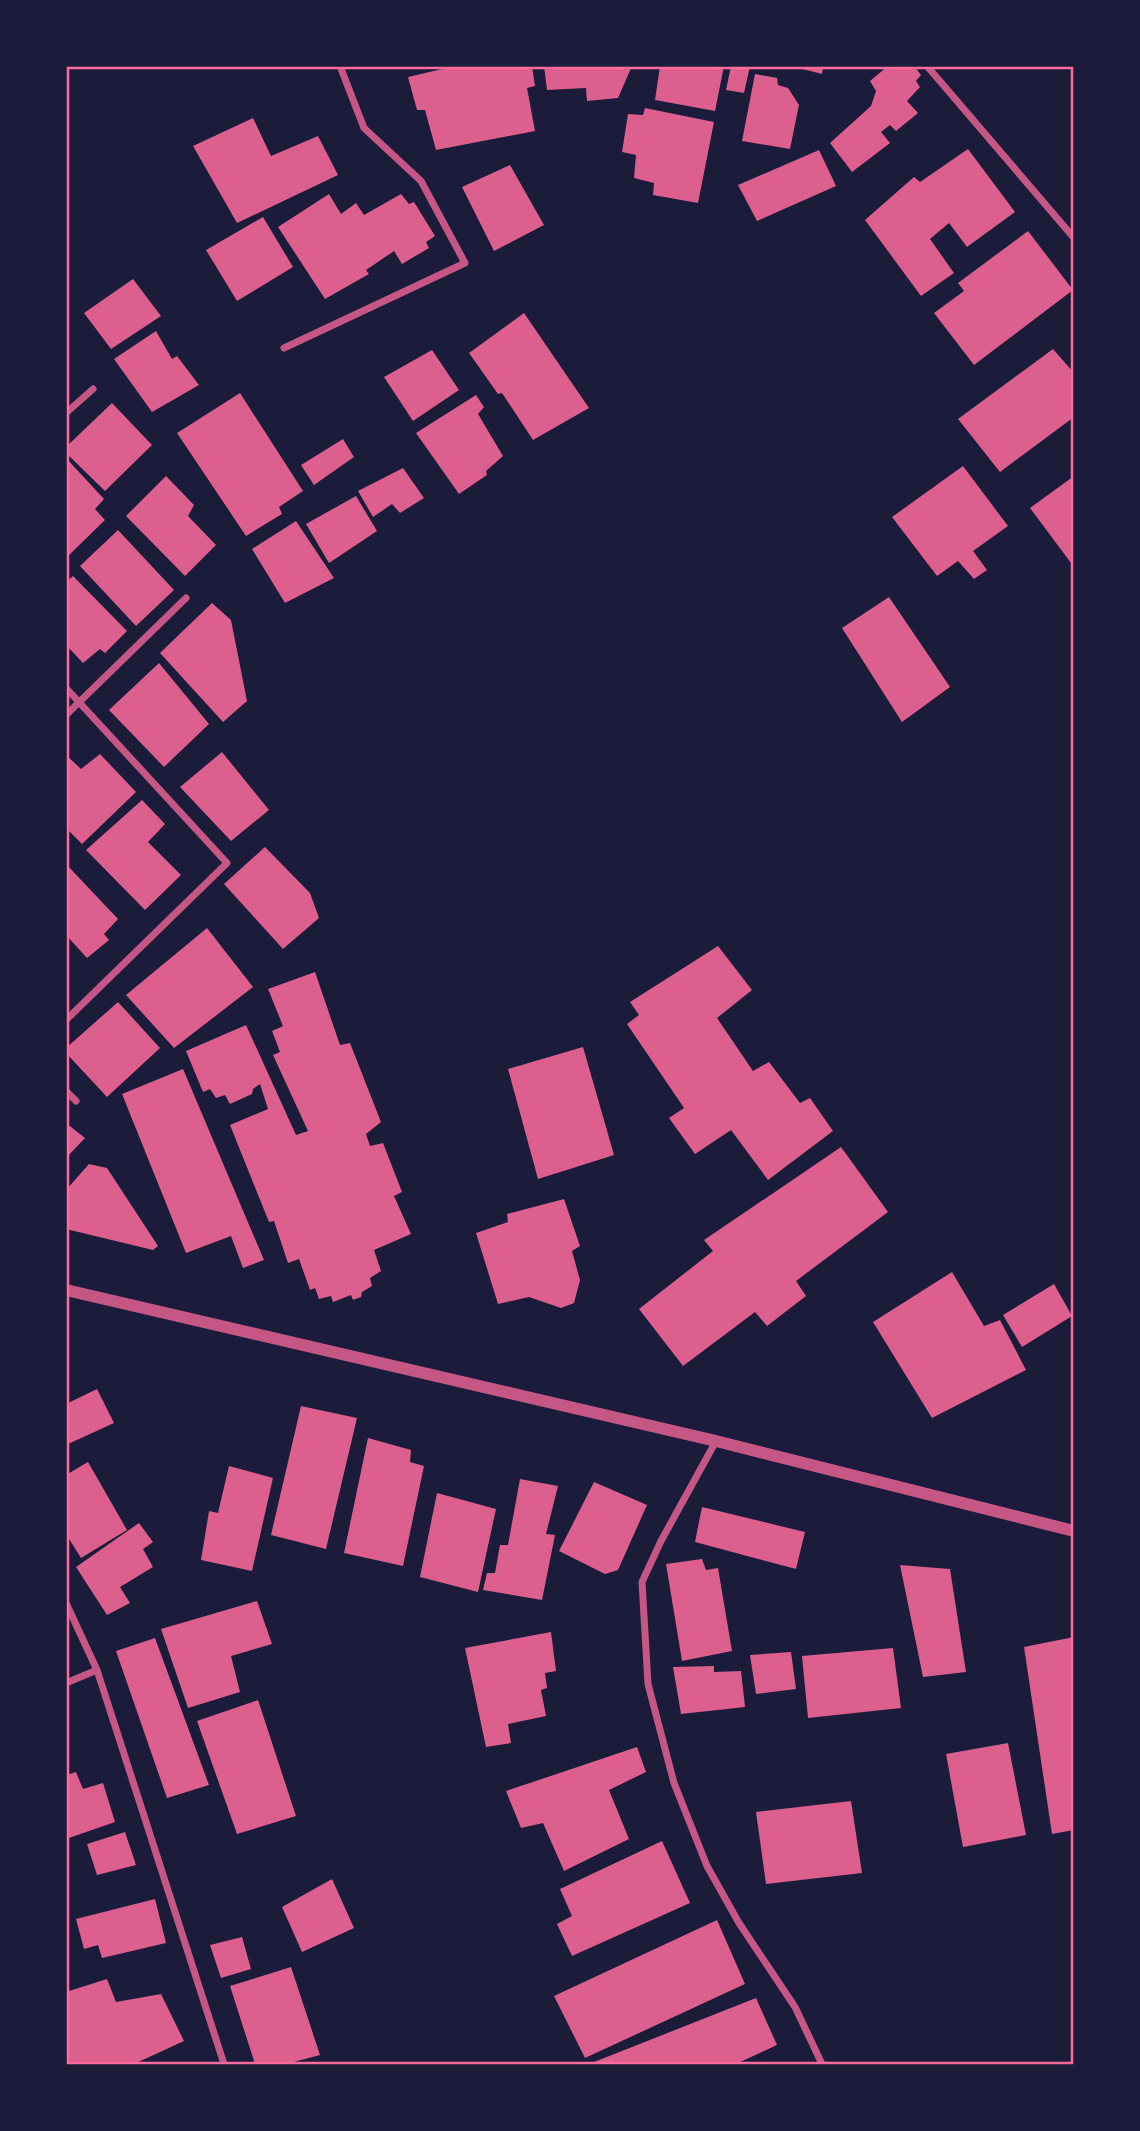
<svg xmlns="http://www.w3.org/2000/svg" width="1140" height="2131" viewBox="0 0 1140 2131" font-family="'Public Sans',sans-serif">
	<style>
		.building { fill: #dd5f8e }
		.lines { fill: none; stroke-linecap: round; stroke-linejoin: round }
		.minor { stroke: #c65784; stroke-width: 7 }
		.tertiary { stroke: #c65784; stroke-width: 12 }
		.neatline { fill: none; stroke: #ff6b9d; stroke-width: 2.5 }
	</style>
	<rect width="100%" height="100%" fill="#1b1b3a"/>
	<path class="building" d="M455 66H532L535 86 527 88 535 131 436 150 425 110H417L408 77Z
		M544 66H632L618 98 587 101 586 88 547 90Z
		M660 66H724L715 111 655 100Z
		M731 66H750L744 93 726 90Z
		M791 66H823L822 74Z
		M888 66H914L921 75 916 81 920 87 907 101 918 113 896 131 890 125 881 132 890 143 852 172 830 143 871 106 876 91 870 81Z
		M755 74 777 78 778 85 788 88 799 105 790 149 742 141Z
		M645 108 714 122 698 203 653 195 654 183 634 178 636 155 622 152 628 114 643 115Z
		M253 118 271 156 318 136 338 175 237 223 193 146Z
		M968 149 1015 212 967 247 949 223 930 239 954 273 921 296 865 220 914 177 920 182Z
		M819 150 836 186 757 221 738 185Z
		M510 165 544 225 494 251 462 187Z
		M329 194 341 214 356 203 364 215 401 194 409 204 414 202 435 236 426 242 429 248 402 264 394 251 366 270 369 274 325 299 278 227Z
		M263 217 293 267 237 301 206 250Z
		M1028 231 1073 290 974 365 934 313 964 291 958 283Z
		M133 279 161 316 111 349 84 313Z
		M524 313 589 408 533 440 502 393 498 394 469 353Z
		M156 331 172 359 177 356 199 385 152 412 114 359Z
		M1053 349 1074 373V417L1000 472 958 419Z
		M432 350 459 390 413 421 384 377Z
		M240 393 303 491 279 507 282 514 246 536 177 433Z
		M476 395 484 407 478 414 503 456 486 471 487 475 459 494 416 433Z
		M112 403 152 445 105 491 66 453V447Z
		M343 439 354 457 314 485 301 465Z
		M66 458 104 499 95 509 105 520 66 558Z
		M963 466 1008 526 973 551 987 570 974 579 958 561 937 576 892 517Z
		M403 468 424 498 400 513 392 504 373 517 358 491Z
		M166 476 194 505 188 516 216 545 185 576 126 516Z
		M1074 476V567L1030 508Z
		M356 496 377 531 329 563 306 524Z
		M296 521 334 578 285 603 252 549Z
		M118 530 174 590 136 626 80 566Z
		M73 576 127 631 105 653 100 649 83 663 66 645V582Z
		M889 597 950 687 902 722 842 628Z
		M212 603 231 620 247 701 223 722 160 653Z
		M159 663 209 724 164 767 109 710Z
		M222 752 269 810 231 841 180 787Z
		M100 754 136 792 82 844 66 828V755L81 769Z
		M142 800 165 824 148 842 181 875 145 910 86 850Z
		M265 847 310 893 319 918 283 949 224 884Z
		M66 864 118 919 104 934 109 940 87 958 66 935Z
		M207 928 253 987 174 1048 126 995Z
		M718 946 752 990 717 1018 753 1071 769 1062 800 1103 810 1098 833 1131 768 1180 731 1130 695 1154 669 1118 684 1108 627 1024 639 1015 630 1002Z
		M315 972 340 1045 350 1043 381 1122 366 1134 370 1146 383 1143 402 1192 394 1196 411 1234 374 1250 381 1271 370 1278 372 1286 362 1292 361 1297 353 1300 351 1295 333 1302 331 1296 319 1299 315 1288 310 1290 299 1259 288 1263 274 1221 269 1222 230 1125 268 1109 260 1084 253 1089 252 1094 230 1104 225 1095 216 1098 210 1089 203 1092 186 1051 246 1025 296 1135 308 1131 273 1055 280 1052 272 1031 283 1026 268 989Z
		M118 1002 160 1048 107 1097 66 1053V1048Z
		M583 1047 614 1155 538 1179 508 1069Z
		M183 1069 264 1260 243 1268 231 1236 186 1253 122 1094Z
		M66 1123 85 1138 66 1158Z
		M841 1147 888 1212 796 1281 806 1296 767 1326 755 1312 683 1366 639 1309 713 1251 704 1240Z
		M89 1164 107 1168 158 1246 153 1250 66 1229V1190Z
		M564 1199 580 1246 572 1251 580 1280 574 1303 561 1308 529 1297 498 1304 476 1233 508 1222 507 1214Z
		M952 1272 984 1326 1000 1320 1026 1370 932 1418 873 1322Z
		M1054 1284 1072 1316 1022 1347 1003 1315Z
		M97 1389 114 1423 66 1445V1404Z
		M301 1406 357 1418 326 1549 271 1535Z
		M368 1438 411 1450 410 1462 424 1466 403 1566 344 1553Z
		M88 1462 127 1530 81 1558 66 1534V1475Z
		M229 1466 273 1478 252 1571 201 1560 209 1511 218 1513Z
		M520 1479 558 1486 546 1534 555 1535 542 1600 483 1590 487 1573H495L500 1545H508Z
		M594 1482 647 1505 618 1570 605 1574 559 1551Z
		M437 1493 496 1509 478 1592 420 1577Z
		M702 1507 805 1532 796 1569 695 1542Z
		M139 1523 153 1542 143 1549 153 1567 120 1587 130 1603 107 1615 76 1567Z
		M702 1559 706 1570 718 1568 732 1651 682 1661 666 1564Z
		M900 1565 950 1569 966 1672 923 1677Z
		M257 1601 272 1644 231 1656 240 1692 188 1708 161 1629Z
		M551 1632 556 1671 545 1673 547 1688 541 1690 546 1716 508 1724 511 1743 486 1747 465 1648Z
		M1074 1637V1830L1052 1834 1024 1647Z
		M155 1638 209 1785 167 1798 116 1651Z
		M893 1648 901 1708 808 1718 802 1656Z
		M791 1652 796 1689 756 1694 750 1655Z
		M714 1666V1672L741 1671 745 1707 681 1714 673 1667Z
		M258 1700 296 1816 237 1834 197 1721Z
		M1008 1743 1026 1835 963 1847 946 1754Z
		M637 1747 646 1772 609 1790 629 1839 564 1871 543 1823 521 1828 506 1791Z
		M76 1772 83 1789 103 1783 115 1822 66 1839V1775Z
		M851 1801 862 1873 766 1884 756 1812Z
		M125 1832 136 1865 97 1875 87 1844Z
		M662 1841 690 1903 572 1956 557 1924 572 1916 560 1889Z
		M332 1879 354 1928 302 1952 282 1907Z
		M155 1899 166 1943 102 1958 98 1945 84 1949 76 1919Z
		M717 1920 745 1984 585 2058 554 1996Z
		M242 1937 251 1969 221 1978 210 1945Z
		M291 1967 320 2055 286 2064H255L230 1986Z
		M107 1979 116 2002 161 1994 184 2041 134 2064H66V1992Z
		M756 1998 777 2045 736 2064H589Z"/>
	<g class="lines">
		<path class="minor" d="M927 66 1074 238
			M284 348 465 263 421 181 364 128 340 66
			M66 413 93 389
			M66 688 227 863 66 1020
			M66 715 186 598
			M66 1091 76 1101
			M716 1441 661 1541 642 1582 648 1684 674 1783 707 1866 739 1923 795 2007 822 2064
			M66 1603 97 1670 224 2064
			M66 1683 97 1670"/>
		<path class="tertiary" d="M66 1290 716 1441 1074 1531"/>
	</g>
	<rect width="1140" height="2131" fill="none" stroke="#1b1b3a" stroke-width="136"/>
	<rect x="68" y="68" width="1004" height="1995" class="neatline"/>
</svg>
